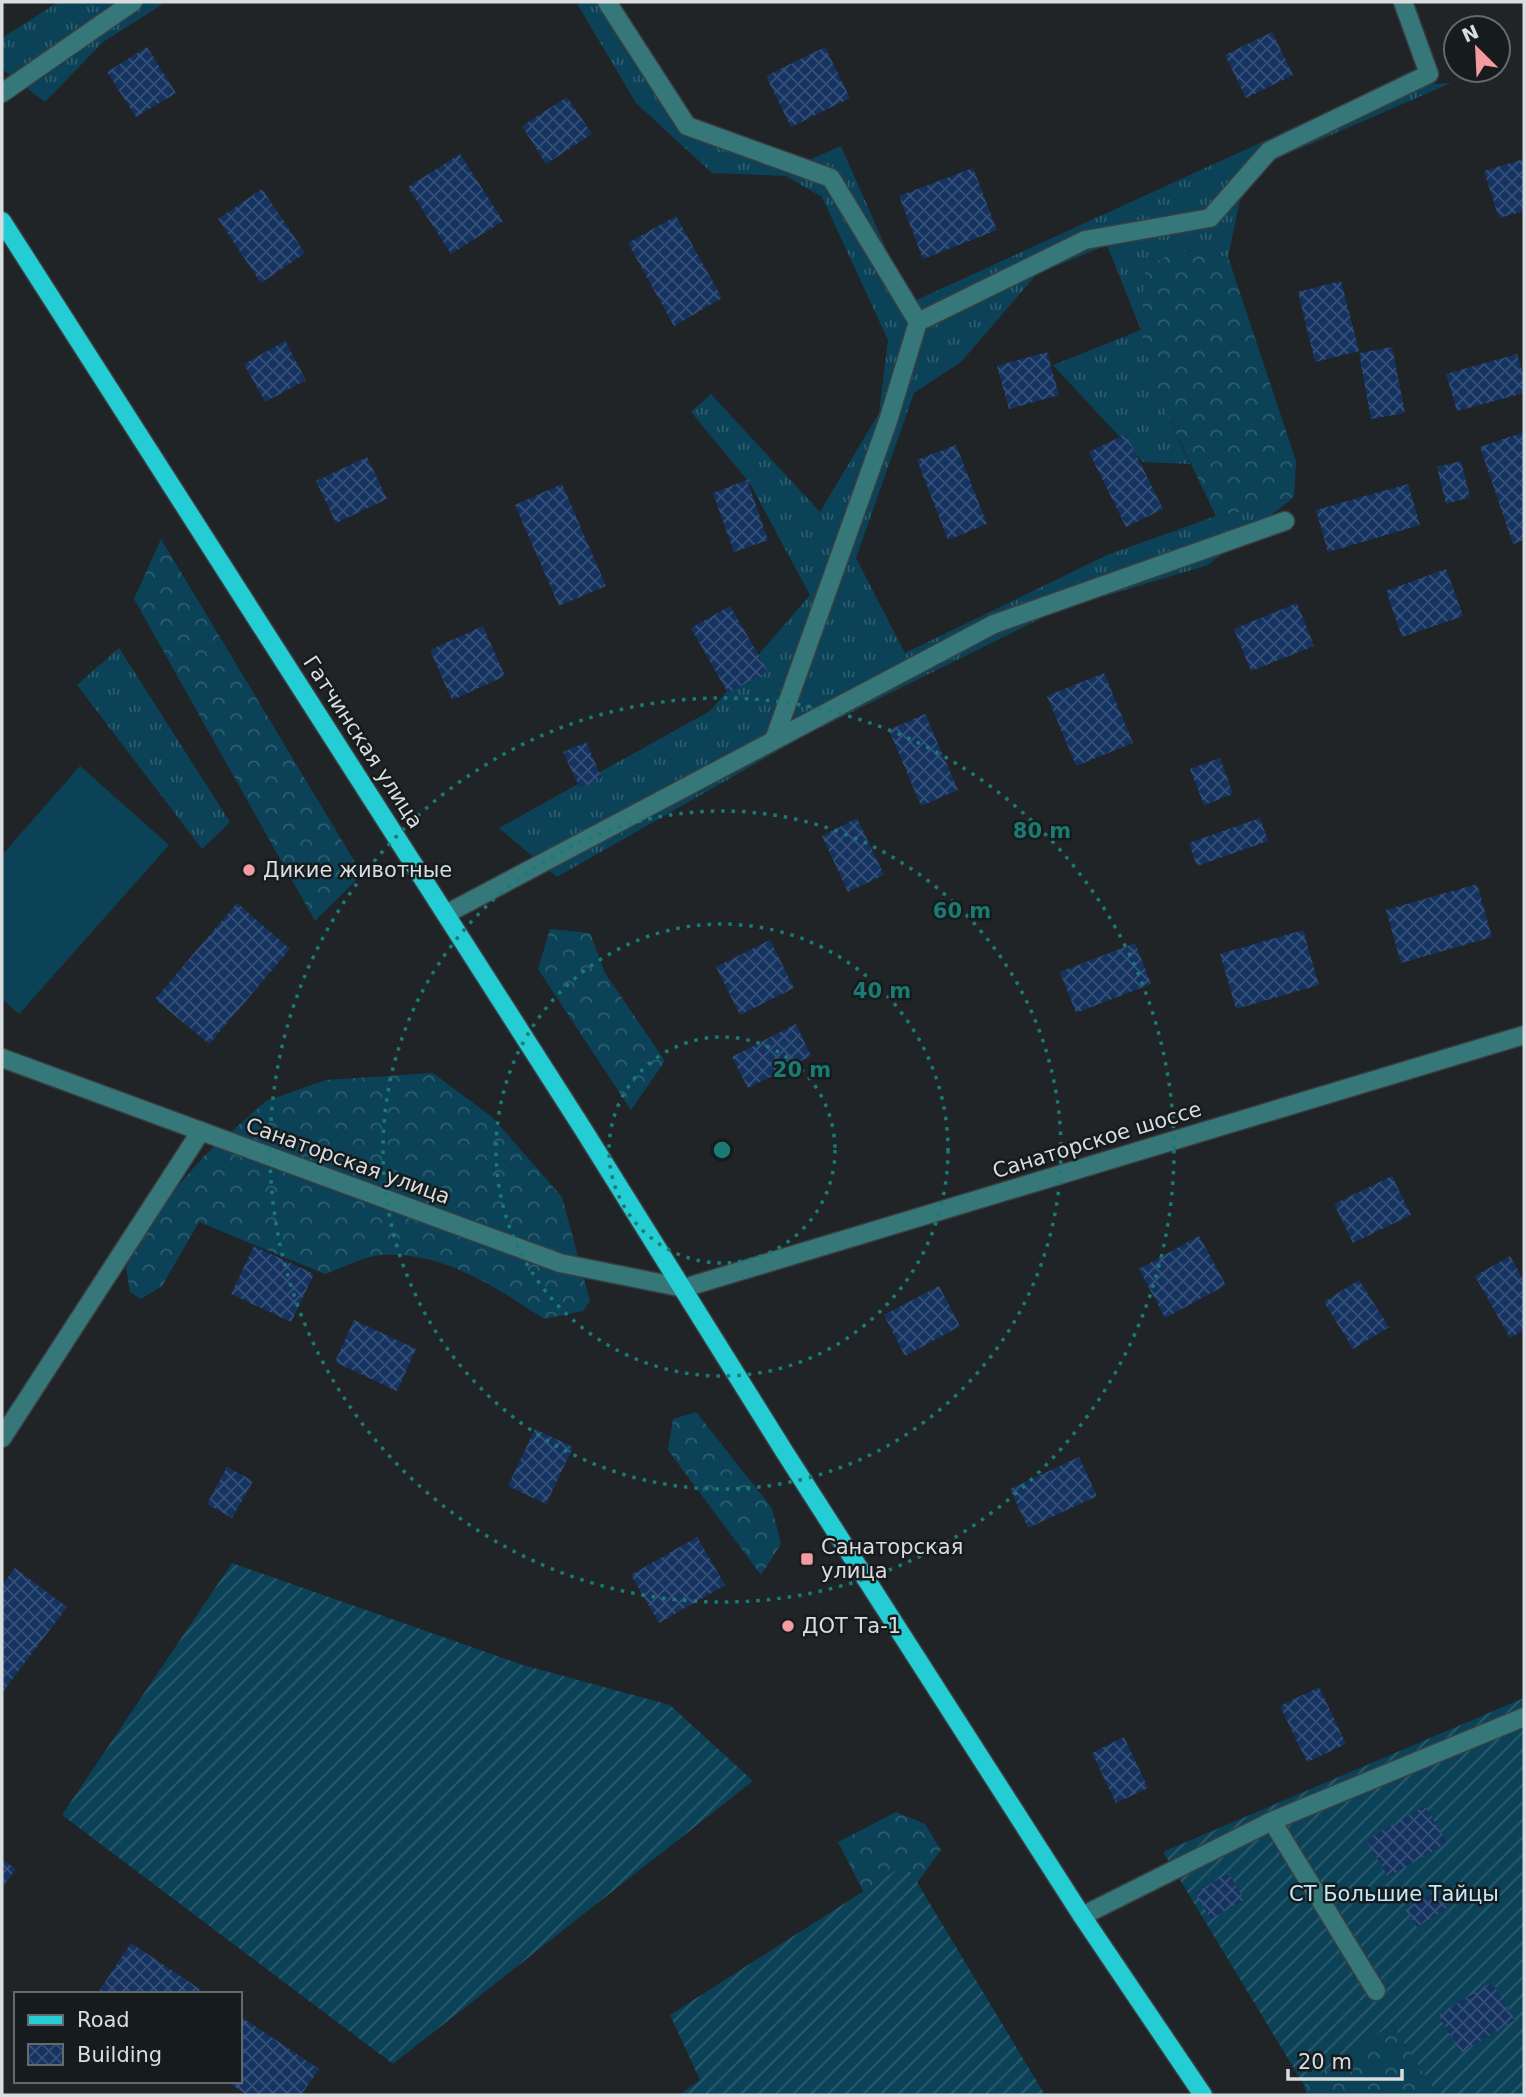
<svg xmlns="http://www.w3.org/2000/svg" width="1526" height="2097" viewBox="0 0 1526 2097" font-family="'DejaVu Sans',sans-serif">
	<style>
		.grass { fill: url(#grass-tufts) }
		.forest { fill: url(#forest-crowns) }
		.garden { fill: url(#garden-furrows) }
		.pitch { fill: #0b4257 }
		.building { fill: url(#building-cross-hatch) }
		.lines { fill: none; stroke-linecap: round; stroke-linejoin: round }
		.minor-casing { stroke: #3a3e41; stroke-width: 21 }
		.major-casing { stroke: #3a3e41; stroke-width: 21 }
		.minor { stroke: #36787a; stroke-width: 18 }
		.major { stroke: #23cdd3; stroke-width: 18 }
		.ring { fill: none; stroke: #197b74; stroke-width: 3.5; stroke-dasharray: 3.5 7 }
		.poi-dot { fill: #f49b9f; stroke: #161b1d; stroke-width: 2.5 }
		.labels { text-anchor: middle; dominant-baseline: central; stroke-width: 5; stroke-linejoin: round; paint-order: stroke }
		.street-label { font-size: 21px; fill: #dadddf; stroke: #161b1d }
		.poi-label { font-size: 21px; fill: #dadddf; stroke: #161b1d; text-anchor: start }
		.park-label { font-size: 21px; fill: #c2e8fb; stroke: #161b1d }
		.centre { fill: #197b74; stroke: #161b1d; stroke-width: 3.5 }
		.ring-label { font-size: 21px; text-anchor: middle; font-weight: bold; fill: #197b74; stroke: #161b1d; stroke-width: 5; stroke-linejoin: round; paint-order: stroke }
	</style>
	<defs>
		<pattern id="grass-tufts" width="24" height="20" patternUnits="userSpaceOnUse" patternTransform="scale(1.75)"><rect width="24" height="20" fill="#0b4257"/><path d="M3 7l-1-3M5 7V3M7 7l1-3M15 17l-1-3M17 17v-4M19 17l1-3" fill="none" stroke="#2e5d6f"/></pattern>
		<pattern id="forest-crowns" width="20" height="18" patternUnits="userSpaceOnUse" patternTransform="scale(1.75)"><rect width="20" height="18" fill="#0b4257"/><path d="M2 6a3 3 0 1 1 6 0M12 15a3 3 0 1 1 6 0" fill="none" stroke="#2e5d6f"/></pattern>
		<pattern id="garden-furrows" width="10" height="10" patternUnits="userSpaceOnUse" patternTransform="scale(1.75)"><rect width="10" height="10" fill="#0b4257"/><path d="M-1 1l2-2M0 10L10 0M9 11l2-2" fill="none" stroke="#2e5d6f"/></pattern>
		<pattern id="building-cross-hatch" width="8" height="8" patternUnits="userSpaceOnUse" patternTransform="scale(1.75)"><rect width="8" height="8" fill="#143361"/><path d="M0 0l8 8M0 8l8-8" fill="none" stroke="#365077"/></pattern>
	</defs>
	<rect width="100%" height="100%" fill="#202427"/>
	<path class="grass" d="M58 2H166L103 42 45 102 2 69V38Z
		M576 2H612L682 123 805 162 841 146 910 303 1380 88 1451 83 1246 172 1228 257 1176 250 1145 269 1141 330 1159 398 1190 464 1143 462 1053 365 1141 330 1107 245 1037 274 961 362 914 393 856 558 905 653 1107 555 1216 516 1254 509 1294 497 1208 565 1056 611 806 735 557 877 499 828 710 711 810 595 749 482 691 412 711 394 820 512 879 413 888 340 822 197 786 176 712 173 636 103Z
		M119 648 230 822 202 849 77 685Z"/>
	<path class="forest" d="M1176 250 1228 257 1296 461 1294 497 1254 509 1216 516 1159 398 1141 330 1145 269Z
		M161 539 362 874 315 921 134 599Z
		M550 929 590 933 605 973 665 1061 631 1110 538 969Z
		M433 1073 492 1117 562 1197 590 1301 583 1311 544 1319C494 1286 443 1251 381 1255 365 1256 340 1269 325 1274L199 1222 162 1286 141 1299 130 1292 126 1267 157 1210 204 1156 266 1101 326 1080Z
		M696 1412 772 1508 781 1544 761 1575 668 1450 673 1419Z
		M896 1812 925 1824 941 1850 917 1883 906 1865 864 1893 838 1842Z
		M1392 2024 1438 2095H1307L1304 2085Z"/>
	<path class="garden" d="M232 1563 523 1665 670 1705 753 1781 393 2064 62 1815Z
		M1524 1698V2095H1438L1392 2024 1304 2085 1163 1852Z
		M906 1864 1045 2095H679L700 2080 670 2015Z"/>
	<path class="pitch" d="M80 766 169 845 19 1014 2 999V855Z"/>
	<path class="building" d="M1272 32 1293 75 1246 98 1225 55Z
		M147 47 176 93 136 117 107 72Z
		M825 47 850 98 791 127 766 76Z
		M567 97 592 134 546 164 522 126Z
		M460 154 503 221 451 254 408 187Z
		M1524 159V211L1499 218 1484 171Z
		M973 168 997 230 923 259 899 196Z
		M262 189 305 253 261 283 218 219Z
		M676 216 722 298 674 326 628 243Z
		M1341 281 1359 351 1315 362 1298 292Z
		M285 341 306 380 265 402 244 364Z
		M1392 347 1405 413 1371 419 1359 353Z
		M1047 352 1059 395 1009 409 997 366Z
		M1517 354 1524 378V393L1457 411 1446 374Z
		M1524 432V540L1513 544 1480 447Z
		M1126 434 1163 509 1126 527 1089 452Z
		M956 445 987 524 948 540 917 460Z
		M367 457 387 499 336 523 316 481Z
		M1461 461 1470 497 1446 504 1437 467Z
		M747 480 768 540 734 552 713 493Z
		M562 484 606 586 559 606 515 505Z
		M1408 484 1420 525 1328 552 1316 510Z
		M1446 569 1463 616 1402 637 1386 591Z
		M1297 603 1314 646 1251 671 1234 629Z
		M730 606 768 671 728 693 691 628Z
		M483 626 505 676 452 700 430 650Z
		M1104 673 1133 743 1076 766 1047 696Z
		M925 714 958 790 921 806 889 730Z
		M586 742 602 778 580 788 563 752Z
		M1220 758 1233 794 1204 805 1190 769Z
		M857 818 884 875 848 892 822 836Z
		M1260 818 1268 841 1197 866 1189 843Z
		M1477 884 1492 937 1401 963 1386 910Z
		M237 903 290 949 209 1044 155 999Z
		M1303 930 1319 985 1236 1009 1220 954Z
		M770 940 794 988 740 1015 716 967Z
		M1135 943 1151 984 1076 1013 1060 972Z
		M796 1024 811 1056 748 1088 732 1057Z
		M1392 1176 1411 1215 1353 1243 1334 1204Z
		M1199 1236 1226 1285 1165 1318 1139 1269Z
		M254 1246 314 1274 291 1322 231 1294Z
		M1510 1256 1524 1281V1330L1510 1338 1475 1276Z
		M1359 1280 1389 1327 1353 1349 1324 1302Z
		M939 1286 960 1326 905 1356 884 1315Z
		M354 1320 416 1349 397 1391 335 1362Z
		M535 1429 573 1447 546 1504 508 1486Z
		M1079 1457 1097 1496 1028 1528 1010 1489Z
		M227 1467 253 1481 232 1518 207 1504Z
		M697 1537 725 1585 659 1623 631 1575Z
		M15 1568 67 1607 2 1693V1585Z
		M1319 1687 1346 1744 1307 1762 1280 1706Z
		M1124 1737 1148 1788 1116 1803 1092 1753Z
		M1425 1806 1447 1843 1388 1877 1366 1840Z
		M2 1859 16 1869 2 1888Z
		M1229 1873 1244 1900 1211 1919 1195 1893Z
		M1435 1891 1447 1908 1417 1927 1405 1909Z
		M131 1943 207 1994H97Z
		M1492 1982 1515 2020 1461 2053 1438 2015Z
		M240 2016 319 2069 301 2095H247L226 2081H240Z"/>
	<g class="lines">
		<g class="minor-casing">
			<path id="minor" d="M607 2 687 126 831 178 918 322
				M2 93 133 2
				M774 740 888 421 918 322 1085 240 1210 218 1269 151 1429 74 1403 2
				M446 914 994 624 1285 521
				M2 1058 560 1263 684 1288 1524 1035
				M2 1438 201 1131
				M1272 1821 1376 1991
				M1082 1916 1272 1821 1524 1717"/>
		</g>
		<g class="major-casing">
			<path id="major" d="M2 221 583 1129 784 1451 1082 1916 1203 2095"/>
		</g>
		<use href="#minor" class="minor"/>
		<use href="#major" class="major"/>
	</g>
	<g class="ring">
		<circle cx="722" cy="1150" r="113"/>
		<circle cx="722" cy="1150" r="226"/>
		<circle cx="722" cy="1150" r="339"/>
		<circle cx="722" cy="1150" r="452"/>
	</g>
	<g class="poi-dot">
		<circle cx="249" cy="870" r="7"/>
		<rect x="800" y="1552" width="14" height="14" rx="3.5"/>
		<circle cx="788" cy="1626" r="7"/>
	</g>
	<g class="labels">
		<g class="street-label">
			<text transform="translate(363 742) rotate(57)">Гатчинская улица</text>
			<text transform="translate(1097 1140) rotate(-17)">Санаторское шоссе</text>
			<text transform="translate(348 1161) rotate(20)">Санаторская улица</text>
		</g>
		<g class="poi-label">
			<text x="263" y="870">Дикие животные</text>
			<text x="821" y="1547">Санаторская<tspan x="821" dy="24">улица</tspan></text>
			<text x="802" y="1626">ДОТ Та-1</text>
		</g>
		<g class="park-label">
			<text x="1394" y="1894">СТ Большие Тайцы</text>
		</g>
	</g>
	<circle cx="722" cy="1150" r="10" class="centre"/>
	<g class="ring-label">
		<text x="1042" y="838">80 m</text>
		<text x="962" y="918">60 m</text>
		<text x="882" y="998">40 m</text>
		<text x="802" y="1077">20 m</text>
	</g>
	<rect width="1526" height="2097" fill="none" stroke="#dadddf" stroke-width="7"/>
	<rect x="14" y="1992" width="228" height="91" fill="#161b1d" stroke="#64696b" stroke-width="2"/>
	<rect x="28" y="2015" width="35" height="10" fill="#23cdd3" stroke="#64696b" stroke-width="2"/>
	<text x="77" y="2027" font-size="21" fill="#dadddf">Road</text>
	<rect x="28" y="2044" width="35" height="21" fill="url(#building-cross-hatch)" stroke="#64696b" stroke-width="2"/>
	<text x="77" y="2062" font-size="21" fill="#dadddf">Building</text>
	<g transform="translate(1477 49) rotate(336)"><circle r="33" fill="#161b1d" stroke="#64696b" stroke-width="2"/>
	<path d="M0-5L12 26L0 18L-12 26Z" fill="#f49b9f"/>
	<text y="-10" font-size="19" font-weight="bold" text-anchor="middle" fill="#dadddf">N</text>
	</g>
	<path d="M1288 2069v10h114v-10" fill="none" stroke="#dadddf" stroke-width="3.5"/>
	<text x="1298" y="2069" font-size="21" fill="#dadddf" stroke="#161b1d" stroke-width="5" paint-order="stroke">20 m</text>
</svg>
